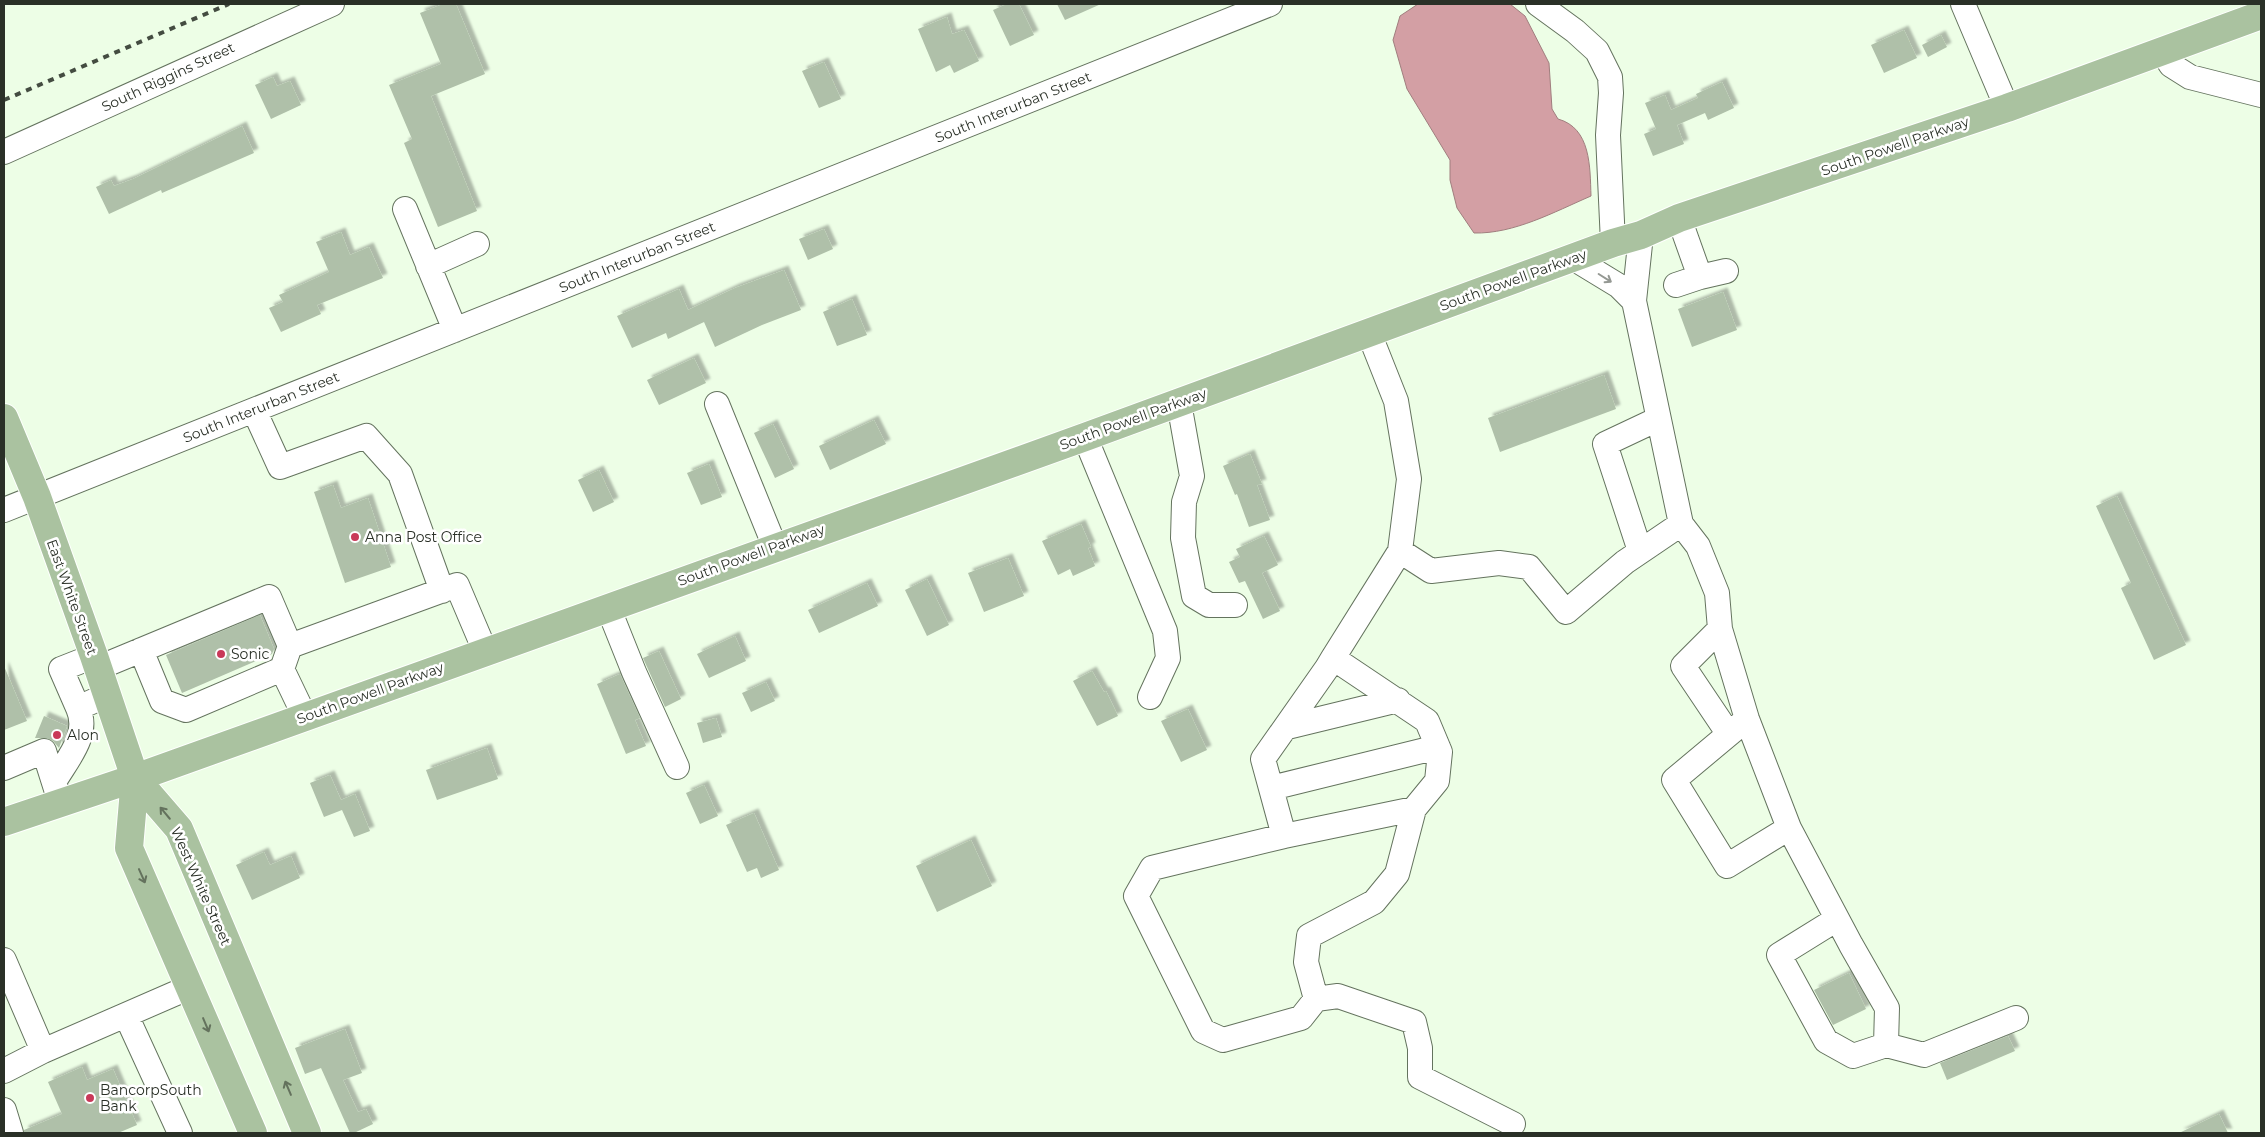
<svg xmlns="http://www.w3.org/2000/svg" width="2265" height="1137" viewBox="0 0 2265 1137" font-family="Montserrat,sans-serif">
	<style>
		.water { fill: #d39fa4; stroke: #a07e7e }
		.building { fill: #afc0a9; filter: url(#shadow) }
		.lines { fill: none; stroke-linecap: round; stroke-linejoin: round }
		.minor-casing { stroke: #64735e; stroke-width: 26 }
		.major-casing { stroke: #fff; stroke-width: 30 }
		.minor { stroke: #fff; stroke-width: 24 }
		.major { stroke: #aac2a0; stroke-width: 28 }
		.rail { stroke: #444c41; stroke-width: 4; stroke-dasharray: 6 6; stroke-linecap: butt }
		.oneway { stroke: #949893 }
		.oneway2 { stroke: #64725d }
		.poi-dot { fill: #c93959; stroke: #fff; stroke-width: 2 }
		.labels { text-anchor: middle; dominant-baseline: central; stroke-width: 5; stroke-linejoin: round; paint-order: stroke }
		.street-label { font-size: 14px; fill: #2a3027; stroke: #fff }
		.poi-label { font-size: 14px; fill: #2a3027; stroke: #fff; text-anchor: start }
	</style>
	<defs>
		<filter id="shadow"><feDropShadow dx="4.5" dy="-4.5" stdDeviation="1" flood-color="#0004"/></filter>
	</defs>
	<rect width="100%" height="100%" fill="#edfee6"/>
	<path class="water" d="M1418 4H1510L1525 16 1549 63 1552 109 1558 119C1591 128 1590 167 1591 196 1554 212 1514 234 1474 233L1457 208 1450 180V160L1407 89 1393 40 1400 16Z"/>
	<path class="building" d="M443 4H456L485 74 431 96 477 211 438 227 404 143 412 139 389 85 441 64 420 13Z
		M1007 4H1019L1034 35 1010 46 993 10Z
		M1057 4H1101L1065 20Z
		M947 17 952 34 964 30 979 61 954 73 950 65 936 72 918 29Z
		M1904 30 1917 58 1884 73 1871 45Z
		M1941 35 1947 47 1928 57 1922 45Z
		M824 62 841 99 819 108 802 71Z
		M273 77 277 86 290 81 301 105 271 119 255 85Z
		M1722 82 1734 108 1708 120 1705 113 1677 125 1684 144 1653 156 1644 134 1656 129 1645 103 1665 95 1671 110 1698 98 1696 94Z
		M242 126 254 153 162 193 161 190 109 214 96 187 111 180 114 186 133 179Z
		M824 229 833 249 808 260 799 239Z
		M341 232 350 255 369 247 383 278 317 305 321 314 281 332 269 308 283 302 279 295 329 272 316 242Z
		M784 270 801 310 762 325 715 347 704 322 668 339 666 333 632 348 617 316 679 289 688 310 735 288Z
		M1723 292 1737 330 1692 347 1678 309Z
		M852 299 867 335 837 346 823 312Z
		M694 358 706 383 659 405 647 380Z
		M1604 375 1616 409 1500 452 1488 418Z
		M874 420 886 444 830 470 819 446Z
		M773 424 794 469 775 478 754 433Z
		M1250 454 1262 484 1257 485 1270 520 1249 527 1237 494 1235 495 1223 466Z
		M709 464 722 497 701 505 687 473Z
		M599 470 614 502 593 512 578 480Z
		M333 485 341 508 368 498 391 567 345 583 314 492Z
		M2117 496 2186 645 2154 660 2121 588 2131 583 2096 506Z
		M1081 524 1091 547 1088 548 1095 566 1073 576 1070 569 1058 575 1042 541Z
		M1264 536 1278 565 1262 573 1280 611 1263 619 1245 581 1239 583 1229 562 1240 557 1236 549Z
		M1008 558 1024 596 984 612 968 573Z
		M927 579 949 625 927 636 905 590Z
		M867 583 878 606 819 633 808 610Z
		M260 615 274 649 272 654 182 693 166 655Z
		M735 636 746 661 709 678 697 654Z
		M659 651 681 699 665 707 643 658Z
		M4 666 27 721 4 730Z
		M1092 671 1104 692 1106 691 1118 716 1097 726 1073 681Z
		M620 674 640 718 635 720 646 746 626 754 597 684Z
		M766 682 775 701 751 712 742 693Z
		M1188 709 1207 750 1181 762 1161 721Z
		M44 716 67 726 59 748 53 741 47 738H35Z
		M716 718 722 737 703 743 697 723Z
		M487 748 498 779 437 800 426 770Z
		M330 775 341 800 355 794 370 831 354 837 342 810 324 817 310 783Z
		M704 785 718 816 700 824 686 793Z
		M754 813 779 870 761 878 757 868 747 872 726 825Z
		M971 840 992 886 937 912 916 866Z
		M264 852 270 865 291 856 300 878 252 900 236 865Z
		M1849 973 1866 1009 1833 1025 1814 990Z
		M345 1029 362 1073 343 1080 358 1112 366 1109 373 1124 354 1133H350L321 1068 305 1074 295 1048Z
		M2008 1036 2015 1051 1947 1080 1940 1063Z
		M82 1067 87 1080 113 1069 137 1125 118 1133H24V1130L62 1114 48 1082Z
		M2219 1114 2228 1133H2179Z"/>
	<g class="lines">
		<g class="minor-casing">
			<path id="minor" d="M1538 4 1575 31 1597 51 1610 77 1611 93 1608 135 1613 243
				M1963 4 2007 108
				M2162 51 2171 65 2190 77 2261 95
				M4 152 332 4
				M405 209 455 330
				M1641 235 1634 301 1681 524 1698 546 1717 593 1720 629 1747 719 1789 828 1851 945 1887 1008 1886 1045 1853 1056 1826 1041 1779 955 1837 919
				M1573 258 1619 286 1634 301
				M428 266 477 244
				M1700 277 1726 271
				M1676 285 1700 277 1679 218
				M1179 403 1192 476 1184 502 1183 538 1194 596 1209 605H1235
				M717 404 775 547
				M254 410 280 467 366 436 400 474 442 591
				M1085 437 1165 631 1168 658 1150 697
				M4 510 1270 4
				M1400 551 1431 571 1499 563 1529 567 1566 612 1625 562 1681 524
				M1640 551 1605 444 1658 419
				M608 607 634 672 677 767
				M1720 629 1683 666 1728 733
				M290 646 457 585 485 651
				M141 650 162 701 186 710 282 669
				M1333 658 1427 721 1440 752 1437 781 1414 809 1397 874 1374 902 1309 936 1306 962 1316 999 1301 1018 1223 1040 1203 1031 1136 896 1152 868 1284 836 1263 759 1327 668 1333 658 1400 551 1409 479 1396 401 1369 333
				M98 668 269 597 290 646 282 669 305 717
				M78 708 61 669 94 656
				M1747 719 1674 780 1727 866 1789 828
				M1287 727 1398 700
				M4 768 44 751 57 792
				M54 782C68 758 90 735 78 708L107 695
				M1271 788 1438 747
				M1284 836 1414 809
				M4 960 43 1051 4 1071
				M1316 999 1338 996 1414 1022 1420 1048V1077L1513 1124
				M126 1015 180 1133
				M1886 1045 1924 1055 2016 1018
				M43 1051 190 987
				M4 1110 11 1133"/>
		</g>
		<g class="major-casing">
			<path id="major" d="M4 418 37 497 94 656 135 778 179 829 307 1133
				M135 778 129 848 253 1133
				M4 822 135 778 1085 437 1613 243 1641 235 1679 218 2007 108 2261 15"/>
		</g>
		<use href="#minor" class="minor"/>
		<use href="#major" class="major"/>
		<path class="rail" d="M4 100 229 4"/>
	</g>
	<defs><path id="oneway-shaft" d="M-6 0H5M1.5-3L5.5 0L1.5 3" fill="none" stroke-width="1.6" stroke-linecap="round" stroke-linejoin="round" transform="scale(1.25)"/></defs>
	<use class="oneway" href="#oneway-shaft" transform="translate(1605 278) rotate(32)"/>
	<g class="oneway2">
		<use href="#oneway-shaft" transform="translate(165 813) rotate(-130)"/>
		<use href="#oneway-shaft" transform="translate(142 876) rotate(66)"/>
		<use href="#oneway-shaft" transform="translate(206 1025) rotate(67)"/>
		<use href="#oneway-shaft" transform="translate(288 1088) rotate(-113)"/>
	</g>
	<g class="poi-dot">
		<circle cx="355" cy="537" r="5"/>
		<circle cx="221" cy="654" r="5"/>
		<circle cx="57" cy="735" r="5"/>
		<circle cx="90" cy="1098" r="5"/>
	</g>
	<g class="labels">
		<g class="street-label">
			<text transform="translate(168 77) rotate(-25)">South Riggins Street</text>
			<text transform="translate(1013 107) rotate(-22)">South Interurban Street</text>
			<text transform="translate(1895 146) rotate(-19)">South Powell Parkway</text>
			<text transform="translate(637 257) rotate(-22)">South Interurban Street</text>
			<text transform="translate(1513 280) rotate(-20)">South Powell Parkway</text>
			<text transform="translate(261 407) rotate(-22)">South Interurban Street</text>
			<text transform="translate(1133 419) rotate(-20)">South Powell Parkway</text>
			<text transform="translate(751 555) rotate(-20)">South Powell Parkway</text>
			<text transform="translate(72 597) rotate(70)">East White Street</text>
			<text transform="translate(370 693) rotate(-20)">South Powell Parkway</text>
			<text transform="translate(201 886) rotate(66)">West White Street</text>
		</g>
		<g class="poi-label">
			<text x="365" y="537">Anna Post Office</text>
			<text x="231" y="654">Sonic</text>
			<text x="67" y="735">Alon</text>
			<text x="100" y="1090">BancorpSouth<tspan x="100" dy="16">Bank</tspan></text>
		</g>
	</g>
	<rect width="2265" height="1137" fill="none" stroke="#2a3027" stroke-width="10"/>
</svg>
